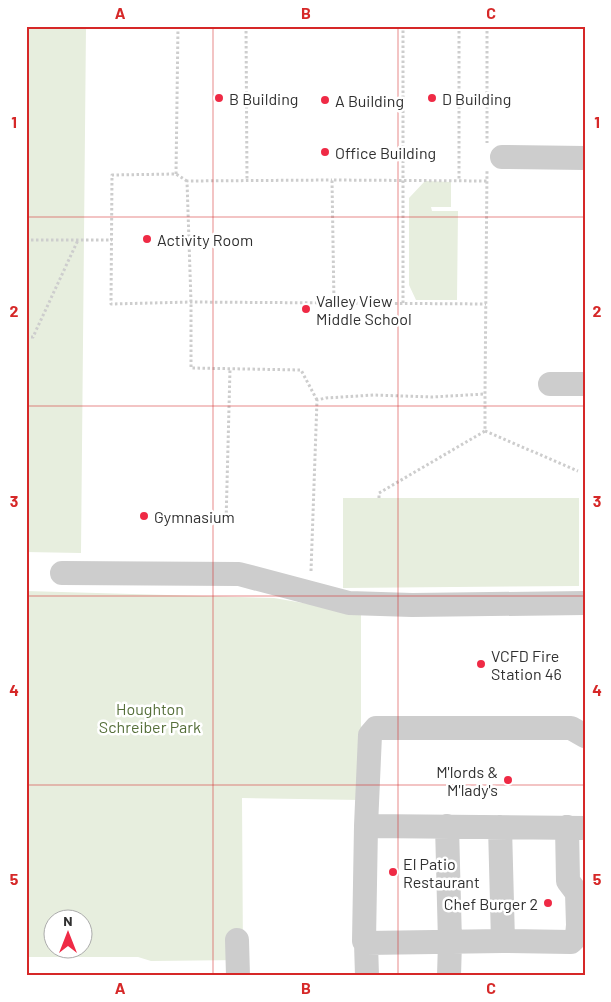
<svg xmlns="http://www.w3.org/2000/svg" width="611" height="1002" viewBox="0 0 611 1002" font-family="Barlow,sans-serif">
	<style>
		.green { fill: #e7eede; fill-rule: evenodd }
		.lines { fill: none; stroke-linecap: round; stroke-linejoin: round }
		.path { stroke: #cdcdcd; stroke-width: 3; stroke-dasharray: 2.5 2.5; stroke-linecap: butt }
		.minor { stroke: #cdcdcd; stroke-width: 24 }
		.grid { fill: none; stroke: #d62828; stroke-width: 1; stroke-opacity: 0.55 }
		.poi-dot { fill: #ef2a45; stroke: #fff; stroke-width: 2 }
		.labels { text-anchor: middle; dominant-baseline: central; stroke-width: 5; stroke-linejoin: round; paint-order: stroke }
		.poi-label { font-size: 16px; fill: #303030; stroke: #fff; text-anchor: start }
		.park-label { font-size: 16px; fill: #566f3a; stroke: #fff }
		.neatline { fill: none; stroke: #d62828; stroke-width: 2 }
		.grid-label { font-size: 16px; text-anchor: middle; font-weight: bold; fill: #d62828 }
	</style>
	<rect width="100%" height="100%" fill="#fff"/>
	<path class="green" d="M26 26H86L81 553 26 552Z
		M425 181 451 182V207H431L432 211H458L457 300H416L409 285V198Z
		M343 498H579V586L343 588Z
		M26 591 274 598 361 613V800L242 798 243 960 151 961 138 957H26ZM52 920H82V950H52Z"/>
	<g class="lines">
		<path class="path" d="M246 26 247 181
			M459 26V181
			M487 26V143
			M176 174 178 26
			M187 181 176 174 112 175 111 304 191 302 486 304
			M26 240H112
			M334 303 332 180 487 181
			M403 303V26
			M26 337H33L78 240
			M317 400 301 370 191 368V302L187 181 332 180
			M485 431 578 471
			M379 498V493L485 431V394L487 171
			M226 523 230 369
			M311 571 317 400 326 398 374 395 432 397 485 394"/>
		<path class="minor" d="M502 157 585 158
			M550 384H585
			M62 573 239 574 349 603 412 605 585 603
			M585 736 571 728H376L370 735 366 826 585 828
			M366 826 364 941 366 943 503 941 571 942 577 936 578 925 577 893 568 881 567 827
			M447 826 450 942 449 976
			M500 827 503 941
			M237 940 238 976
			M366 943 367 976"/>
	</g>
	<path class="grid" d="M213 26V976M398 26V976M26 217H585M26 406H585M26 596H585M26 785H585"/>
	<g class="poi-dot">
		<circle cx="219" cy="98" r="5"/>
		<circle cx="432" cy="98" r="5"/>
		<circle cx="325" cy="100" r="5"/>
		<circle cx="325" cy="152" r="5"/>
		<circle cx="147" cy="239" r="5"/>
		<circle cx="306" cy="309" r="5"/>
		<circle cx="144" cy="516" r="5"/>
		<circle cx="481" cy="664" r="5"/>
		<circle cx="508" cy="780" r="5"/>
		<circle cx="393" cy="872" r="5"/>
		<circle cx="548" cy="903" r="5"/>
	</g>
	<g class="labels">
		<g class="poi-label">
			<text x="229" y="98">B Building</text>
			<text x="442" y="98">D Building</text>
			<text x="335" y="100">A Building</text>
			<text x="335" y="152">Office Building</text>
			<text x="157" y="239">Activity Room</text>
			<text x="316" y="300">Valley View<tspan x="316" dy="18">Middle School</tspan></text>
			<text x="154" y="516">Gymnasium</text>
			<text x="491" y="655">VCFD Fire<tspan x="491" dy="18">Station 46</tspan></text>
			<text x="498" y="771" text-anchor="end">M'lords &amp;<tspan x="498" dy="18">M'lady's</tspan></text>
			<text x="403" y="863">El Patio<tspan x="403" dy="18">Restaurant</tspan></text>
			<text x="538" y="903" text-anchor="end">Chef Burger 2</text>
		</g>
		<g class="park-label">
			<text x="150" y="708">Houghton<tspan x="150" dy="18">Schreiber Park</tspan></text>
		</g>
	</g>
	<rect width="611" height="1002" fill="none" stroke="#ffffff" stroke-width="55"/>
	<g transform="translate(68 934)"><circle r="24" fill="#ffffff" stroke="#acacac"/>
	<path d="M0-4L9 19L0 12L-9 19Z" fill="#ef2a45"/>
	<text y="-8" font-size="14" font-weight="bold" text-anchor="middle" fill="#303030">N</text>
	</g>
	<rect x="28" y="28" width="556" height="946" class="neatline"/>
	<g class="grid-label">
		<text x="120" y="19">A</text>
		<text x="306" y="19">B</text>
		<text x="491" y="19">C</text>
		<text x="14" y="128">1</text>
		<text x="597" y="128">1</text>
		<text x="14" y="317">2</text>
		<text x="597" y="317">2</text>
		<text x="14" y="507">3</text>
		<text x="597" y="507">3</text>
		<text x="14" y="696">4</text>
		<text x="597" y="696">4</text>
		<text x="14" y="885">5</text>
		<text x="597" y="885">5</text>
		<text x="120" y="994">A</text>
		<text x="306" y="994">B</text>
		<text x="491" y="994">C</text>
	</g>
</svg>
